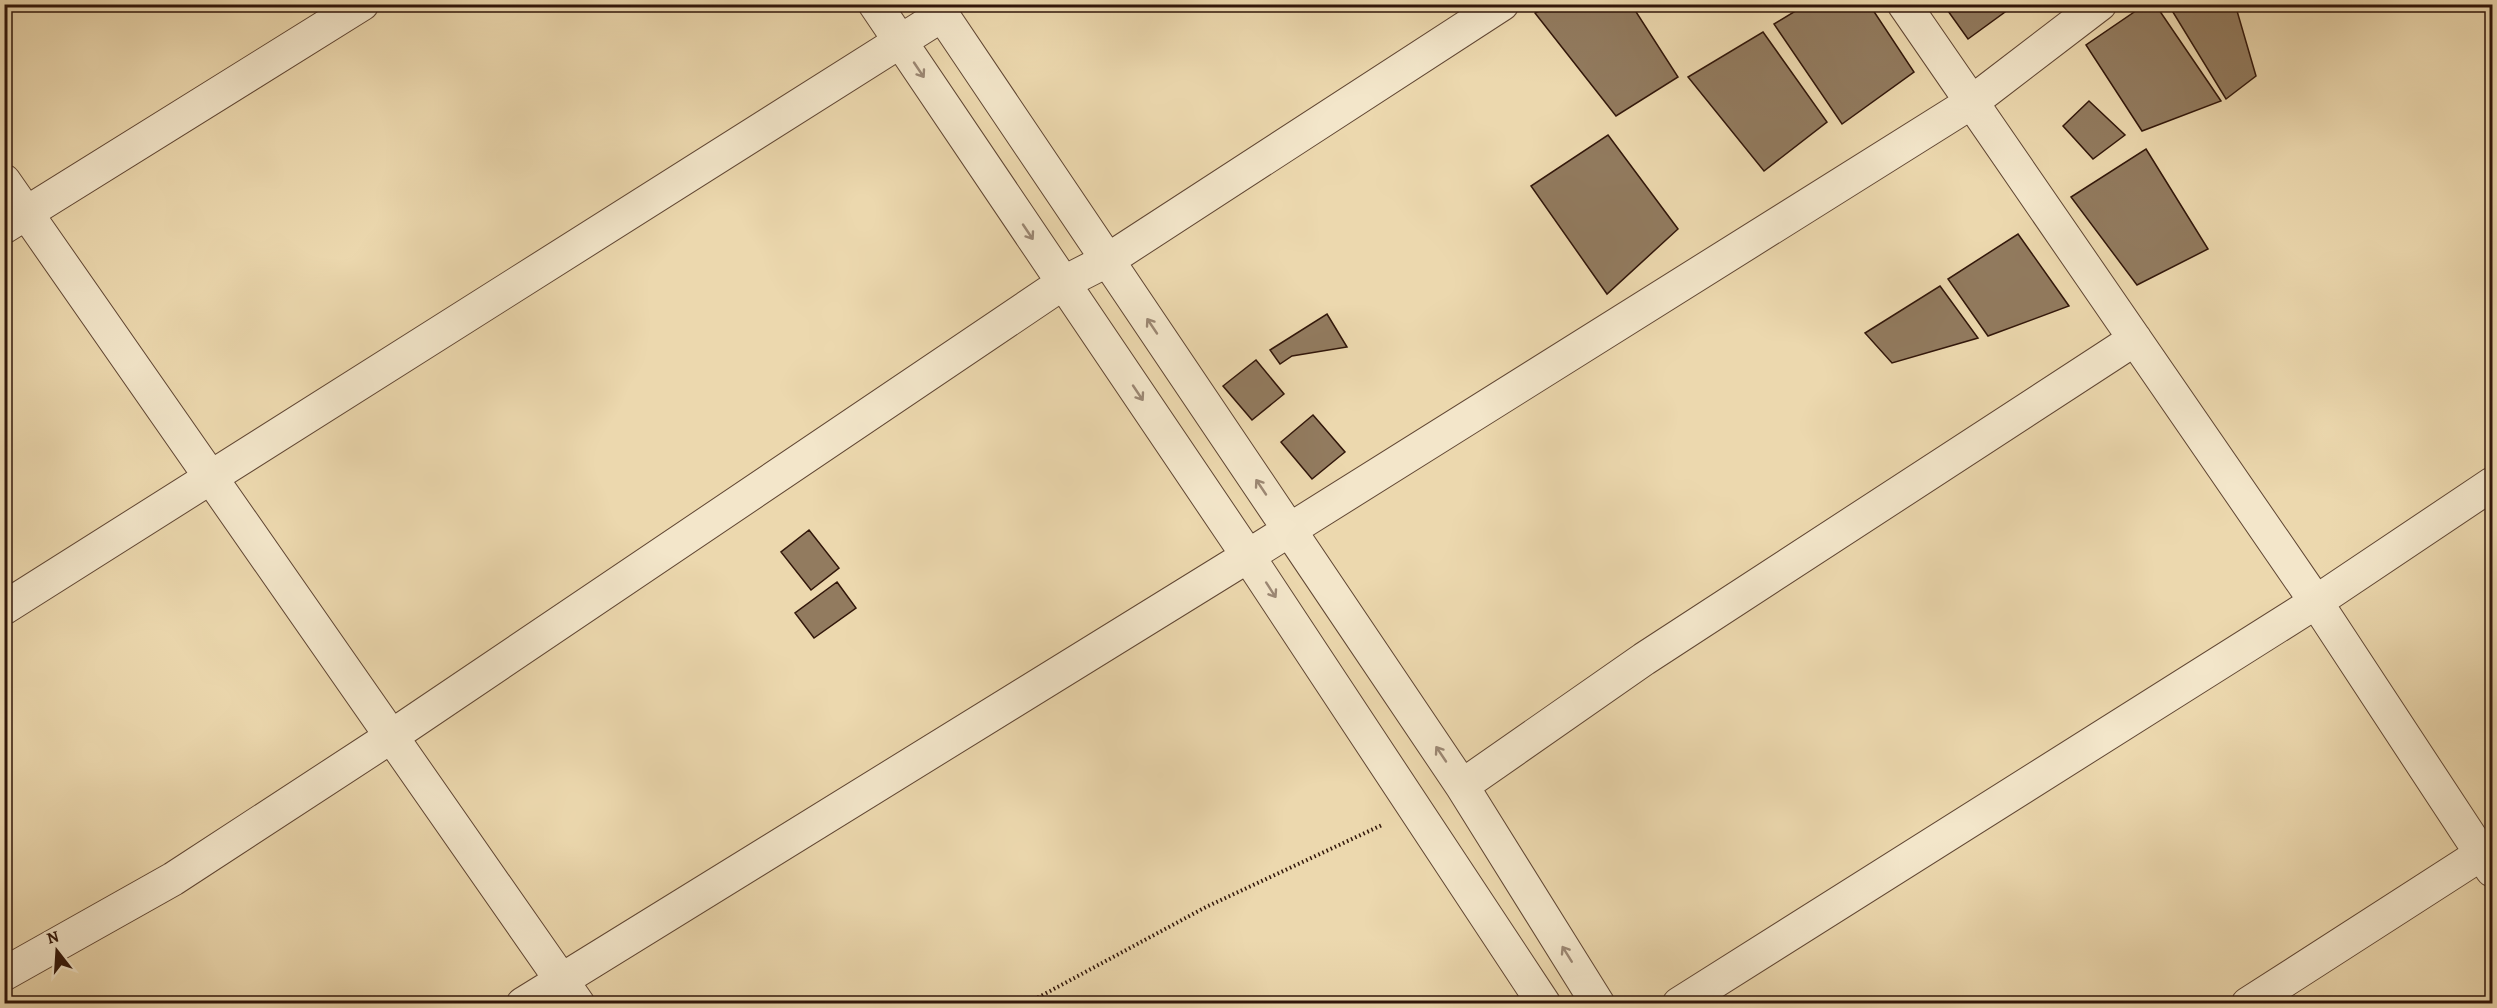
<svg xmlns="http://www.w3.org/2000/svg" width="2497" height="1008" viewBox="0 0 2497 1008" font-family="Alegreya,serif">
	<style>
		.building { fill: #927b5f; stroke: #31160a; stroke-width: 1.5 }
		.lines { fill: none; stroke-linecap: round; stroke-linejoin: round }
		.street-casing { stroke: #604633; stroke-width: 35 }
		.path { stroke: #31160a; stroke-width: 4; stroke-dasharray: 1.5 3; stroke-linecap: butt }
		.street { stroke: #f3e6ca; stroke-width: 33 }
		.oneway { stroke: #9c8874 }
	</style>
	<rect width="100%" height="100%" fill="#ecd8ae"/>
	<filter id="stains"><feTurbulence type="fractalNoise" baseFrequency=".00333" numOctaves="4"/><feColorMatrix values="0 0 0 0 .2 0 0 0 0 .09 0 0 0 0 .02 0 0 0 .5 -.17"/></filter>
	<radialGradient id="worn" r=".72"><stop offset=".6" stop-color="#630" stop-opacity="0"/><stop offset="1" stop-color="#630" stop-opacity=".3"/></radialGradient>
	<path class="building" d="M1554 4H1631L1678 77 1616 116 1535 13Z
		M1807 4H1869L1914 72 1842 124 1774 24Z
		M1943 4H2016L1968 39Z
		M2146 4H2155L2221 101 2142 131 2086 45Z
		M2168 4H2235L2256 76 2226 99Z
		M1763 32 1827 122 1764 171 1688 77Z
		M2089 101 2125 135 2093 159 2063 126Z
		M1608 135 1678 229 1607 294 1531 186Z
		M2146 149 2208 249 2137 285 2071 197Z
		M2018 234 2069 306 1988 336 1948 279Z
		M1940 286 1978 338 1892 363 1865 333Z
		M1327 314 1347 347 1292 356 1280 364 1270 350Z
		M1256 360 1284 394 1252 420 1223 386Z
		M1313 415 1345 452 1312 479 1281 442Z
		M809 530 839 568 811 590 781 552Z
		M837 582 856 608 814 638 795 613Z"/>
	<g class="lines">
		<g class="street-casing">
			<path id="street" d="M875 4 1248 556 1544 1004
				M935 4 1462 786 1598 1004
				M1904 4 2316 602 2492 870
				M4 181 578 1004
				M4 227 362 4
				M4 608 942 15
				M1462 786 1644 659 2135 339
				M4 974 173 879 392 736 1063 283 1108 260 1502 4
				M523 1004 1248 556 1972 102 2100 4
				M1679 1004 2316 602 2492 484
				M2248 1004 2492 847"/>
		</g>
		<path class="path" d="M1026 1004 1206 907 1382 825"/>
		<use href="#street" class="street"/>
	</g>
	<defs><path id="oneway-shaft" d="M-6 0H5M1.5-3L5.5 0L1.5 3" fill="none" stroke-width="1.6" stroke-linecap="round" stroke-linejoin="round" transform="scale(1.5)"/></defs>
	<g class="oneway">
		<use href="#oneway-shaft" transform="translate(919 70) rotate(56)"/>
		<use href="#oneway-shaft" transform="translate(1028 232) rotate(56)"/>
		<use href="#oneway-shaft" transform="translate(1152 326) rotate(-124)"/>
		<use href="#oneway-shaft" transform="translate(1138 393) rotate(56)"/>
		<use href="#oneway-shaft" transform="translate(1261 487) rotate(-124)"/>
		<use href="#oneway-shaft" transform="translate(1271 590) rotate(57)"/>
		<use href="#oneway-shaft" transform="translate(1441 754) rotate(-124)"/>
		<use href="#oneway-shaft" transform="translate(1567 954) rotate(-122)"/>
	</g>
	<rect width="2497" height="1008" fill="none" stroke="#ecd8ae" stroke-width="24"/>
	<rect x="6" y="6" width="2485" height="996" fill="none" stroke="#31160a" stroke-width="3"/>
	<rect x="12" y="12" width="2473" height="984" fill="none" stroke="#31160a" stroke-width="1.5"/>
	<g transform="translate(57 951) rotate(343)" stroke="#f3e6ca" stroke-width="4.5" paint-order="stroke">
	<path d="M0-4.5L10 22L0 15L-10 22Z" fill="#31160a"/>
	<text y="-9" font-size="16" font-weight="bold" text-anchor="middle" fill="#31160a">N</text>
	</g>
	<rect width="100%" height="100%" filter="url(#stains)"/>
	<rect width="100%" height="100%" fill="url(#worn)"/>
</svg>
